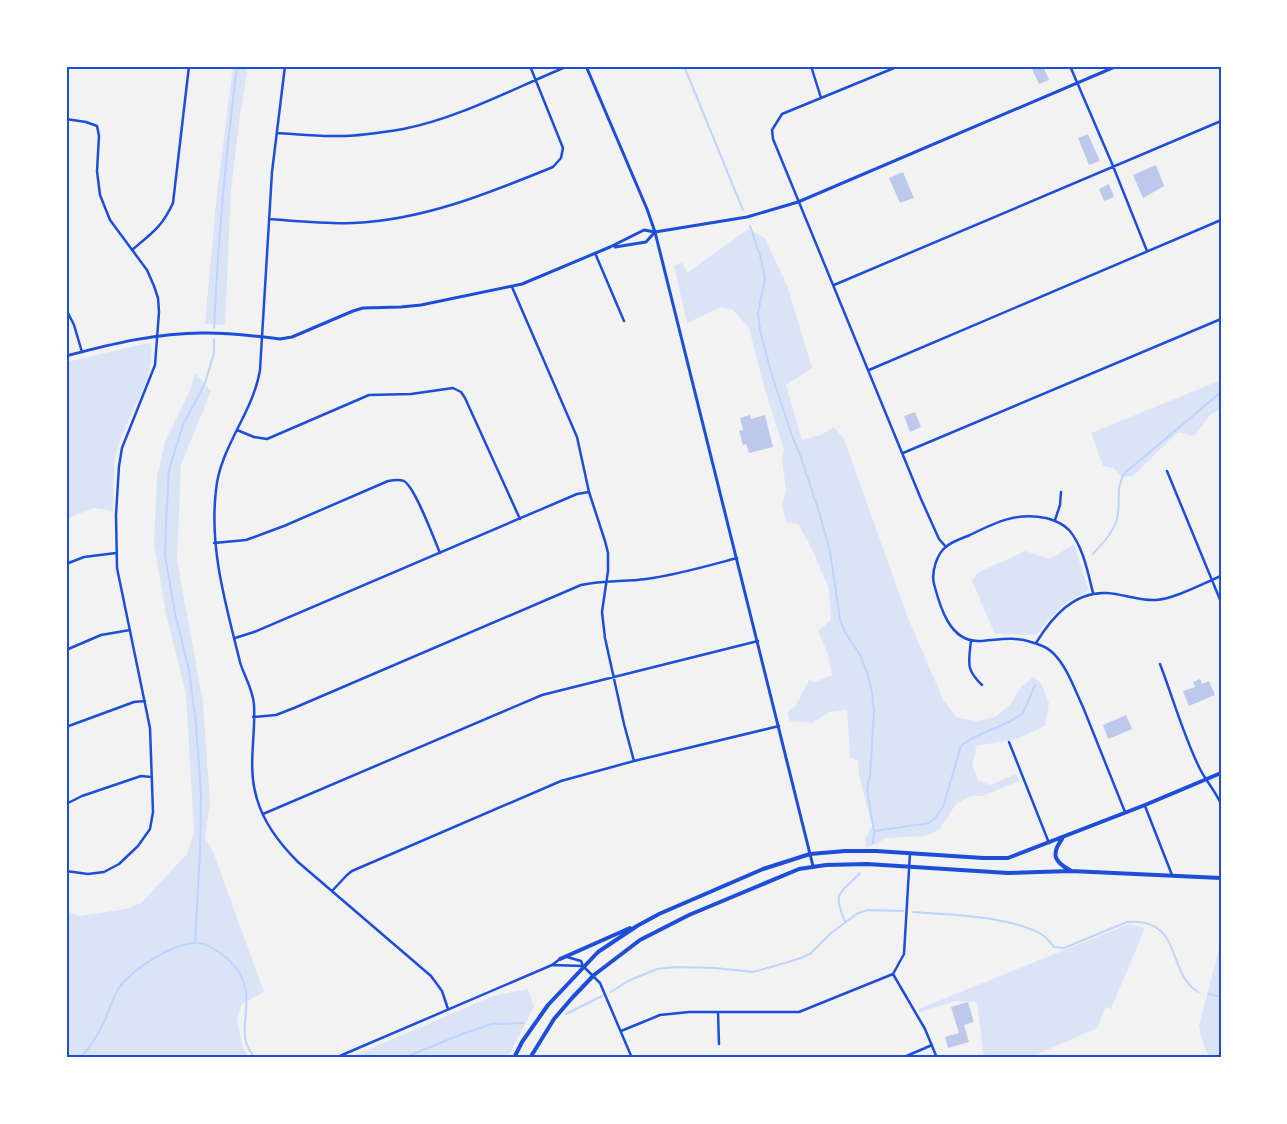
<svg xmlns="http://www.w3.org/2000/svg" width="1287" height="1124" viewBox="0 0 1287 1124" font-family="'IBM Plex Sans',sans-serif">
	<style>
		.green { fill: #dbe4f7 }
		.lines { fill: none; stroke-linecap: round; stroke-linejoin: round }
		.stream { stroke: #bfd3fe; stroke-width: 2 }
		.building { fill: #bdc9ec }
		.minor { stroke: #1d4ed8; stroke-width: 2.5 }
		.tertiary { stroke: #1d4ed8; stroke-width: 3 }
		.primary { stroke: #1d4ed8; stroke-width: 4 }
		.neatline { fill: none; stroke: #1d4ed8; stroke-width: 2 }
	</style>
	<rect width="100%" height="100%" fill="#f2f2f2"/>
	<path class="green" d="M233 66H248L239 123 231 190 225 325 205 324 217 193Z
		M748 229 765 238 788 288 812 368 786 385 802 440 821 435 834 427 844 439 908 618 943 699 956 717 976 721 995 717 1011 704 1019 689 1033 677 1041 683 1049 703 1045 726 1017 739 975 746 976 751 972 765 978 780 990 785 1016 774 1020 781 982 796H971L956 804 940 829 925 836 885 838 877 844 866 847 865 838 872 826 859 775 858 760 850 758 847 710 830 712 812 723 790 721 787 713 796 705 809 680 815 682 832 675 828 654 818 631 831 620 829 588 810 545 798 524 786 522 782 505 786 490 782 459 784 450 764 387 749 328 733 310 721 307 687 323 674 266 682 262 687 273Z
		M148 343 151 345C156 381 126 416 117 450 112 466 114 494 113 511L94 508 66 519V362Z
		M195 373 211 391 181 465 177 560 203 702 210 802 205 838 214 854 264 992 242 1004 237 1020 242 1043 248 1058H66V911L79 916 126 909 141 903 187 854 194 832 186 694 166 614 154 544 157 476 165 442 190 390Z
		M1221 380V409L1211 414 1194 436 1178 432 1133 476 1122 477 1113 468 1103 466 1091 433Z
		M1074 544 1088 589C1084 595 1076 596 1071 600 1056 609 1047 622 1036 635L995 634 972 581 977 573 1025 551 1050 559Z
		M1129 924 1145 928 1111 1009 1106 1007 1097 1028 1029 1058H984L977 1002 957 1001 920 1012 918 1009Z
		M1221 940V1058H1209L1202 1040 1199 1026Z
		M528 989 534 1007 510 1053 499 1058H349L493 996Z"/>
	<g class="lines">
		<path class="stream" d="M684 66 743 210
			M750 226 760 255 765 279 758 313 760 330 771 372 791 433 800 455 820 515 830 551 840 619 845 632 860 655 867 672 872 692 874 712 870 775 867 789 874 831 873 843
			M214 328C218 240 226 153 237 66
			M1093 554C1102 544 1113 533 1117 519 1121 503 1115 487 1125 473L1221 392
			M875 831 929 823 936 817 943 807 961 746 972 738 1009 722 1023 713 1035 685
			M913 912C949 915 1014 916 1044 936 1048 939 1051 944 1054 947L1064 948 1127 922C1184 918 1165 971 1198 992
			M845 922C832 890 840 895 860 873
			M195 943 200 852 201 793 196 724 189 670 175 613 165 555 166 521 169 470 183 425 205 383 214 353V339
			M611 992 628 981 657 969 676 967 715 968 753 972 778 965 798 959 810 954 831 933 858 913 868 910 903 911
			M1208 994 1221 997
			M566 1014 602 996
			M81 1058C89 1048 96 1038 102 1026 109 1014 112 996 121 985 135 968 173 943 196 943 204 943 210 946 217 951 232 960 244 975 246 993 249 1016 236 1040 256 1058
			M403 1058 465 1033 492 1024 523 1023"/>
	</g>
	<path class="building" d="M1034 66H1043L1049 80 1039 84 1031 67Z
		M1088 134 1100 161 1089 165 1078 138Z
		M1156 165 1164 186 1143 198 1133 175Z
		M903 172 914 198 900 203 889 178Z
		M1109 184 1114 197 1104 201 1099 189Z
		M915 412 921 427 910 432 904 416Z
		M750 415 751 419 765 415 773 447 749 453 746 444 743 445 739 431 743 430 740 418Z
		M1200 679 1202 684 1209 681 1215 695 1189 706 1183 691 1195 687 1193 682Z
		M1126 715 1132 729 1108 739 1103 725Z
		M968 1002 974 1022 964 1025 969 1042 948 1048 945 1037 959 1033 951 1007Z"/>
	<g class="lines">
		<path class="minor" d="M285 66 272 172 260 370C253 413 220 447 216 490 209 549 226 605 240 662 244 676 253 689 254 705 256 736 247 768 257 799 264 824 280 844 298 862L431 976 442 991 448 1009
			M811 66 821 98
			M899 66 782 114 772 130 773 139 921 499 939 539 946 547
			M1070 66 1113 166 1147 251
			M66 119 86 122 97 126 99 136 97 171 100 195 110 220 147 270 154 286 158 298 159 312 155 365 122 448 119 466 116 515 117 568 150 728 153 812 150 829 138 846 119 864 104 872 88 874 66 871
			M277 133C295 134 313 136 331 136 355 137 380 133 403 129 457 119 517 87 568 66
			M269 219C297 221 326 224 354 223 424 220 489 193 553 167L561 158 563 148 530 66
			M132 250C152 233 162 227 173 203L189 66
			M595 253 624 321
			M834 285 1221 121
			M512 287 577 437 589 492 605 541 608 553V571L602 612 605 638 624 724 634 761
			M66 309 74 325 82 352
			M869 370 1221 220
			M237 430 254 437 267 439 369 395 411 394 453 388 461 392 465 398 520 519
			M903 453 1221 319
			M1167 471 1221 602
			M1055 520 1060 505 1061 492
			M214 543 246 540 284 526 388 481C393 480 399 479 404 481 415 487 434 539 440 553
			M66 564 84 557 116 553
			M1093 593C1088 573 1083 546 1069 530 1063 524 1054 520 1046 518 1017 512 996 522 970 535 963 538 953 541 947 546 937 553 931 572 934 584 940 607 950 642 979 641 997 640 1014 636 1031 642 1038 644 1047 647 1052 652 1067 666 1074 688 1083 707 1097 742 1111 777 1125 812
			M235 638 254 632 577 494 589 492
			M971 640C969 662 965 669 982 685
			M1036 643C1052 617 1074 591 1107 593 1123 594 1140 601 1156 600 1174 599 1204 583 1221 576
			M66 650 101 635 130 630
			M1160 664C1173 698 1183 734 1199 767 1205 780 1215 790 1221 804
			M253 717 276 715 294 708 581 585C603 580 625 582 646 579 677 575 707 566 737 558
			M66 727 134 702 145 701
			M1009 742 1049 843
			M66 804 82 796 141 776 151 777
			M1145 806 1172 875
			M263 814 542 695 758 641
			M332 891 347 875 352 871 561 781 634 761 779 726
			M567 957 581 961 583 966 600 983 632 1058
			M552 965 583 966
			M893 974 925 1029 937 1058
			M718 1012 719 1044
			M621 1031 660 1015 689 1012H799L893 974 904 954 910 853
			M335 1058 552 965 560 959
			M902 1058 932 1045"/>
		<path class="tertiary" d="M586 66 647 209 655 232 813 866
			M615 247 646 242 654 233
			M66 356C111 344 160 332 207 333 231 333 256 336 280 339L292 337 353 311 363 308 401 307 421 305 522 284 610 247 644 230 655 232 747 217 798 202 1117 66"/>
		<path class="primary" d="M1062 839C1051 854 1054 862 1070 870
			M560 959 630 928
			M514 1058 522 1042 548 1005 598 952 637 926 659 914 763 869 810 854 845 851H876L983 858H1008L1145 805 1221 773
			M530 1058 554 1019 572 998 594 975 640 940 689 915 799 869 826 865 867 864 1008 873 1071 871 1221 878"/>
	</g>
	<rect width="1287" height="1124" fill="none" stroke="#ffffff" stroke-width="135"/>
	<rect x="68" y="68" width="1152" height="988" class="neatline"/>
</svg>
